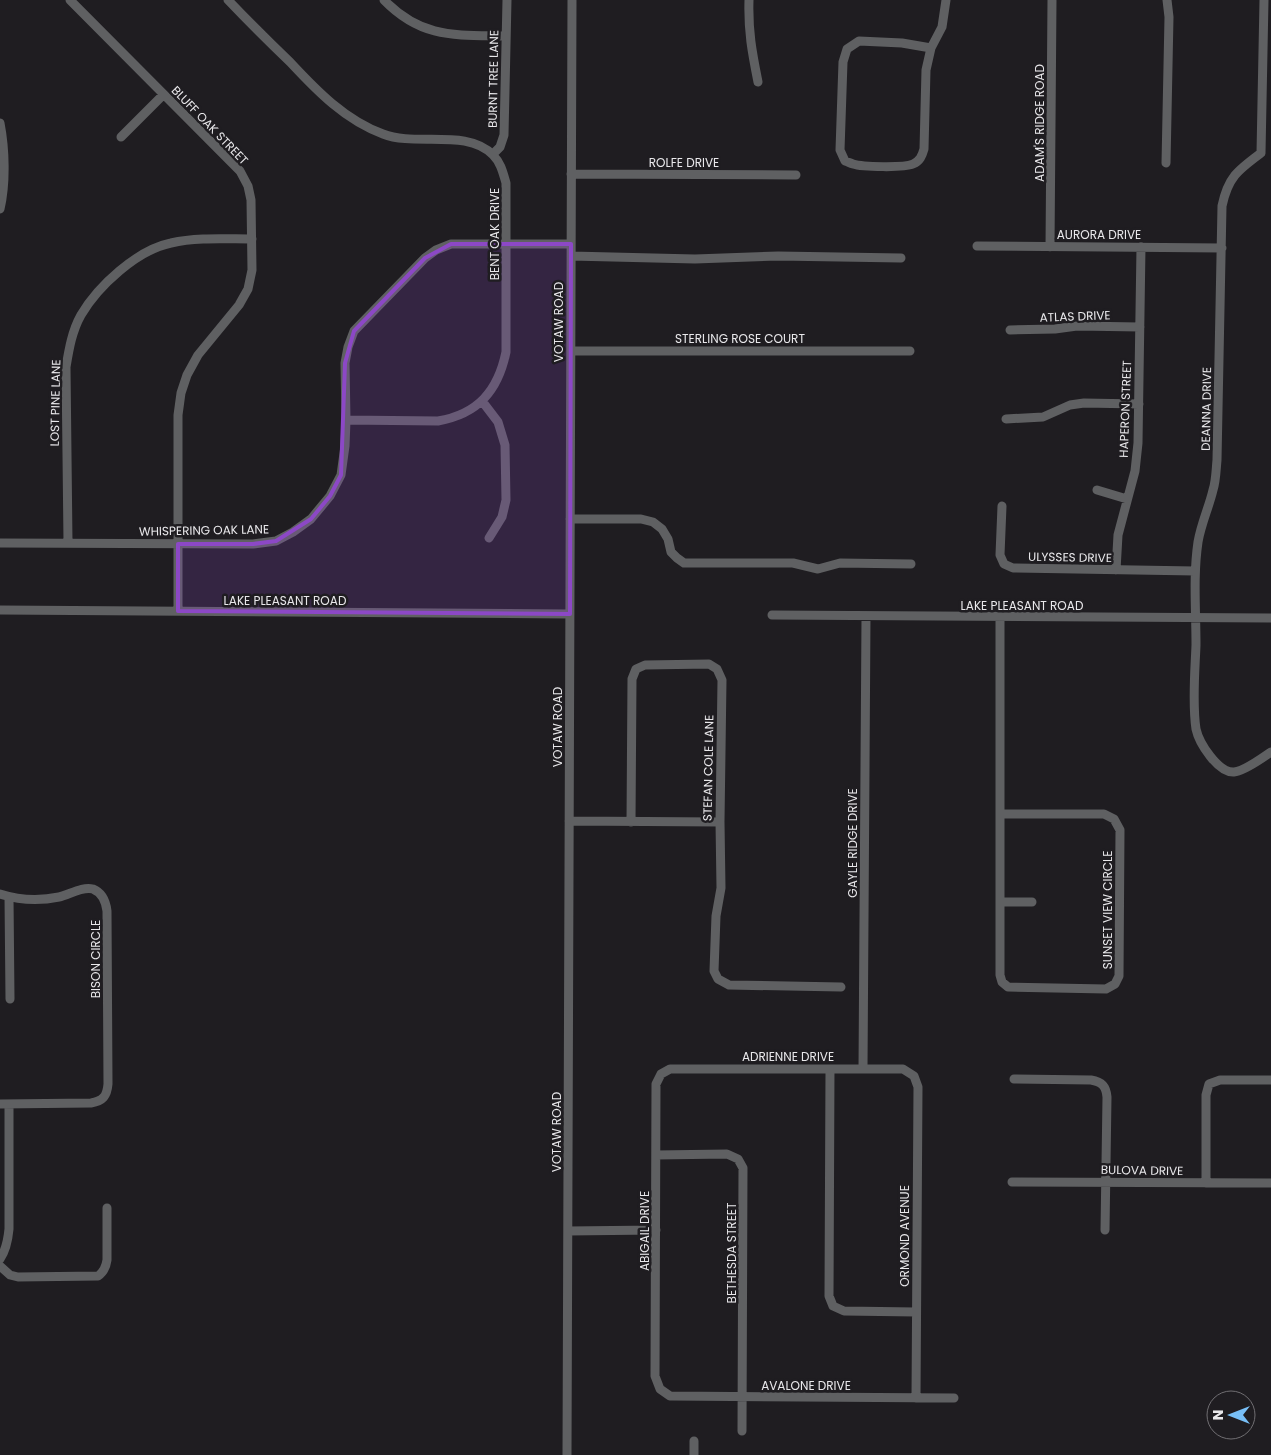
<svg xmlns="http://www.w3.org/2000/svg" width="1271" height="1455" viewBox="0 0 1271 1455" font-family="Poppins,sans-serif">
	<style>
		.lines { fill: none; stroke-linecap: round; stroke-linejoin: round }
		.minor { stroke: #5f6062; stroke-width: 9 }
		.marked { fill: #8c48c6; fill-opacity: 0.2; stroke: #8c48c6; stroke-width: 4; stroke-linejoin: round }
		.labels { text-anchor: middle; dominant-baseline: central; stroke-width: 5; stroke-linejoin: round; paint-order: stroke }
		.street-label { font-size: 12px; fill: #e9e8eb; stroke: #1f1d21 }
	</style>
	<rect width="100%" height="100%" fill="#1f1d21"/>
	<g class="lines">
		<path class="minor" d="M70 0 240 171 248 186 251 200 252 270 248 289 239 305 198 355 187 375 181 393 178 415V611
			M228 0C248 21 269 42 290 62 317 91 345 120 383 134 416 147 467 128 493 155 501 163 503 173 506 183V352C498 391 478 414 438 421L346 420
			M384 0C422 39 456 35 506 36
			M749 0C748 31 752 52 758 82
			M931 48 902 43 859 41 847 49 843 62 840 150 845 161C848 162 850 163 853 164 862 167 904 168 913 164 920 161 922 156 924 149L926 70 931 48 942 27 946 0
			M0 123C5 149 6 183 0 209
			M121 137 163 95
			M1261 153C1238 170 1228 177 1222 206L1217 460C1216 470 1216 481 1213 490 1209 507 1201 524 1198 542 1193 576 1196 610 1196 645 1195 671 1192 703 1196 729 1199 743 1218 773 1234 772 1245 771 1262 758 1271 752
			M1261 153 1264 0
			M493 154 500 147 504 135 507 0
			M1166 163 1169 17 1167 0
			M571 174 796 175
			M977 246 1222 248
			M1050 247 1052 0
			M571 256 695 259 778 256 901 258
			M1010 330 1055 329 1077 326 1140 327
			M571 351H910
			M482 401 498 422 505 445 506 500 502 517 489 538
			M1006 419 1043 417 1070 405 1084 403 1139 404
			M1097 490 1127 499
			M1002 506 1000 555 1004 564 1013 568 1195 571
			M570 519H641L653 522 662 529 668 539 671 552 677 558 684 563H793L818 569 840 563 911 564
			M68 542 66 367C69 349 72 331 81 315 98 286 137 250 171 243 197 237 225 239 252 239
			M0 543 253 544 276 541 293 532 311 519 330 496 341 475 345 446 346 420 345 363 348 347 354 331 425 258 436 250 451 244H571
			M1116 570 1118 535 1135 471 1138 443 1141 247
			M0 610 570 614
			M772 615 1271 618
			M1000 814H1104L1114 819 1120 830 1119 976 1115 984 1106 989 1008 987 1002 982 1000 975V617
			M569 821 720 822
			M631 822 632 679 636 669 645 665 709 664 717 669 722 680 720 822 721 888 716 916 714 971 718 979 729 985 841 987
			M0 894C19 900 39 901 59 897 69 895 82 886 93 889 103 893 106 903 107 911L108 1084C107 1096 103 1101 91 1103L0 1104
			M9 897 10 999
			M1000 902H1032
			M830 1069 829 1296 833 1306 844 1311 916 1312
			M863 1069 866 617
			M1014 1079 1091 1080C1102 1082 1106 1086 1107 1097L1105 1230
			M656 1155 727 1154 738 1159 743 1168 742 1431
			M1012 1182 1271 1183
			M1206 1183V1095L1209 1084 1220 1080H1271
			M568 1231 656 1230
			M0 1259C6 1250 8 1240 9 1229V1104
			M0 1266 10 1275 18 1277 98 1276C104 1272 106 1267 107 1260V1208
			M916 1398 918 1087 914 1076 903 1069H670L661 1074 656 1084 655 1376 660 1389 670 1396 954 1398
			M567 1455 572 0
			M694 1455V1441"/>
	</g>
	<path class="marked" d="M451 244H571L570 614 178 611V544H253L276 541 311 519 330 496 341 475 345 363 354 331 425 258Z"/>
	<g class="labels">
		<g class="street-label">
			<text transform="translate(493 79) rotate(-89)">BURNT TREE LANE</text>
			<text transform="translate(1039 123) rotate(-90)">ADAM'S RIDGE ROAD</text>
			<text transform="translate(210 125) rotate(46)">BLUFF OAK STREET</text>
			<text x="684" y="162">ROLFE DRIVE</text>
			<text transform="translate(494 234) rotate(-90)">BENT OAK DRIVE</text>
			<text x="1099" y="234">AURORA DRIVE</text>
			<text transform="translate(1075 316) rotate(-2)">ATLAS DRIVE</text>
			<text transform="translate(558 322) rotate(-90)">VOTAW ROAD</text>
			<text x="740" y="338">STERLING ROSE COURT</text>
			<text transform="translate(55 403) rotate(-89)">LOST PINE LANE</text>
			<text transform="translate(1125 409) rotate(-88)">HAPERON STREET</text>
			<text transform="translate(1206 409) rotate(-89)">DEANNA DRIVE</text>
			<text transform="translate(204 530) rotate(-1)">WHISPERING OAK LANE</text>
			<text transform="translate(1070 557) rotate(1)">ULYSSES DRIVE</text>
			<text x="285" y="600">LAKE PLEASANT ROAD</text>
			<text x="1022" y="605">LAKE PLEASANT ROAD</text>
			<text transform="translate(557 727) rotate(-90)">VOTAW ROAD</text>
			<text transform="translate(708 768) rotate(-89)">STEFAN COLE LANE</text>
			<text transform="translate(852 843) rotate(-90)">GAYLE RIDGE DRIVE</text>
			<text transform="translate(1107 910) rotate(-90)">SUNSET VIEW CIRCLE</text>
			<text transform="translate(95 959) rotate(-90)">BISON CIRCLE</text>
			<text x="788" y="1056">ADRIENNE DRIVE</text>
			<text transform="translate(556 1132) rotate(-90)">VOTAW ROAD</text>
			<text transform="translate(1142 1170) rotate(1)">BULOVA DRIVE</text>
			<text transform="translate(644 1231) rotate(-90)">ABIGAIL DRIVE</text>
			<text transform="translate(904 1236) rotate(-90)">ORMOND AVENUE</text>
			<text transform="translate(731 1253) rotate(-90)">BETHESDA STREET</text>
			<text x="806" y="1385">AVALONE DRIVE</text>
		</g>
	</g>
	<g transform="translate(1231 1415) rotate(270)"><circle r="24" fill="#1f1d21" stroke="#706e72"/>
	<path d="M0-4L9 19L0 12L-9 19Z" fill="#78bff7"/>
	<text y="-8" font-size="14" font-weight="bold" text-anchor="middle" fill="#e9e8eb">N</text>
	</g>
</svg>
